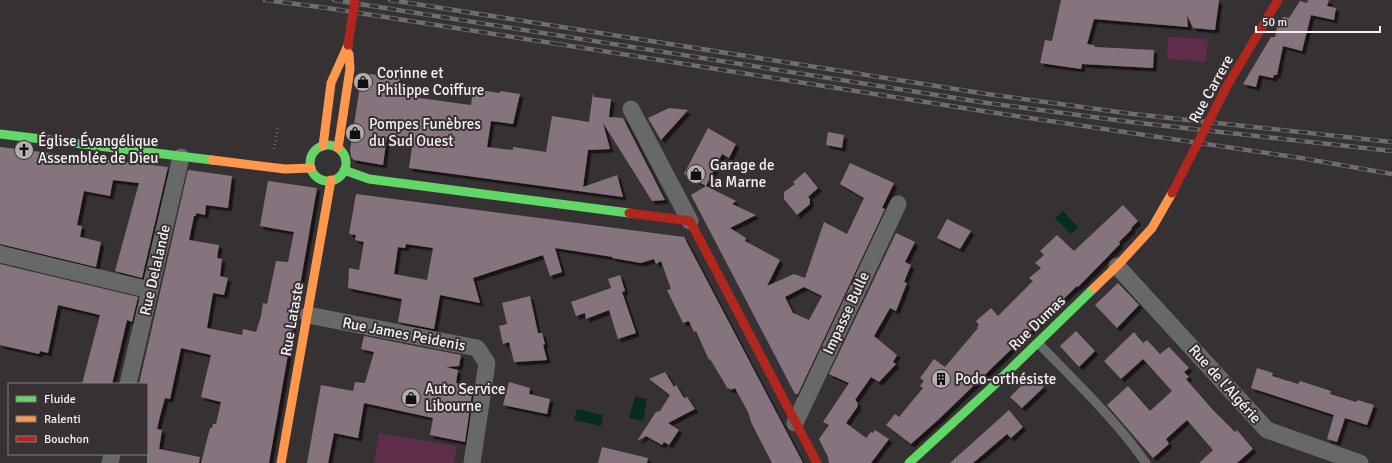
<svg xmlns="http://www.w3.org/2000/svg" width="1392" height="463" viewBox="0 0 1392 463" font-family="Signika,sans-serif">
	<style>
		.green { fill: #5f2d4a }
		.water { fill: #062b25 }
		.building { fill: #85737d; fill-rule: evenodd; filter: url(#shadow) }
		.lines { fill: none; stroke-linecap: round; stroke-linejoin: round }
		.path { stroke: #6c6c6d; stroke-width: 2.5; stroke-dasharray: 1 3; stroke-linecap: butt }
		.lane { stroke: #676868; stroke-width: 9 }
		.street { stroke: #676868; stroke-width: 17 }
		.fast { stroke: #63d668; stroke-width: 9 }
		.slow { stroke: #ff974d; stroke-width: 9 }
		.jam { stroke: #b3261e; stroke-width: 9 }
		.rail-casing { stroke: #6d6e6e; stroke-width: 4.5 }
		.rail { stroke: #373134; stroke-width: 3; stroke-dasharray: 9; stroke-linecap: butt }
		.jam-bridge { stroke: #b3261e; stroke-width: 9 }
		.labels { text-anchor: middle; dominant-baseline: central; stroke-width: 4; stroke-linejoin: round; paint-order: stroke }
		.poi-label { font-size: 15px; fill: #f5f1f3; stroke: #373134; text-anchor: start }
		.street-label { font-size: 15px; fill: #f5f1f3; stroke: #373134 }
	</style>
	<defs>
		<filter id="shadow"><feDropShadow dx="3.5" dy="3.5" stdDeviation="0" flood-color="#0009"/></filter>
	</defs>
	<rect width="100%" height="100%" fill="#363234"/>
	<path class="green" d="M1168 37 1208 39 1206 62 1167 59Z
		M379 433 457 446 454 463H374Z"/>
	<path class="water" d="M1063 211 1078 227 1071 234 1055 218Z
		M635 396 647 399 643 421 629 418Z
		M577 409 603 415 601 426 574 420Z"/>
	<path class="building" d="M1061 0H1219L1215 30 1193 28 1187 15 1188 27 1094 19 1087 44 1094 45 1095 47 1154 50 1153 68 1082 64 1081 69 1040 63 1045 40 1052 41Z
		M1308 0H1329L1327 6 1336 8 1334 20 1311 15 1302 51 1283 46 1277 75H1274L1273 78 1259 75 1256 87 1243 84 1271 37H1275L1277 27 1283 17 1289 18 1300 1 1307 3Z
		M362 73 400 78 397 95 471 105 473 89 500 93V91L520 94 513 124 491 121 487 147 513 150V147L546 152 552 116 589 122 593 93 594 97 611 99 609 117 623 118 665 200 652 201 603 123 610 149 588 150 583 187 617 175 623 197 409 168 413 139 387 136 383 165 354 160 351 157 350 150Z
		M669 108 688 110 661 140 648 118Z
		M708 128 736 144 729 158 722 154 706 186 684 174Z
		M828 132 844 135 842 148 826 145Z
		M0 147 168 167 142 278 115 271 139 183 113 180 110 196 84 191 77 225 82 226 80 237 101 242 96 267 0 244Z
		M850 163 894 183 882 208 885 209 798 394H795L691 195 706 186 736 201 732 204 756 215 730 228 746 238 745 241 780 260 767 286 794 274 805 278 824 222 847 234 864 198 840 184ZM804 287 822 296 809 320 793 313 785 297Z
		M188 170 232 176 228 208 206 205 205 215 196 213V216H194L189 240 219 245 217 258 222 259 220 276 228 278 224 295 213 293 207 328 242 335 243 329 256 332 261 316 263 303 267 304 276 261 288 262 294 232 260 226 268 181 317 188 269 463H201L210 428H212L213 424H216L221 402 201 397 211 355 181 348 170 399 165 398 160 416 157 429 162 430 159 449 200 457 199 463H147V384H139Z
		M805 172 818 188 808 197 810 199V204L797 215 784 199V192L795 184 793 182Z
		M356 194 684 237 803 463H772L751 422 748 412 735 388 731 390 729 388 728 389 710 359 709 360 696 331 694 332 689 321 683 323 667 290 671 289 661 261 656 264 654 259 641 263 612 258 613 257 555 248 562 272 550 276 543 255 473 278 480 303 440 295 434 329 398 322 402 299 348 288 349 268 359 270 364 242 355 240 356 235 349 234ZM406 244 433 248 427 280 394 274 398 247 405 248Z
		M1123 205 1138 221 1131 228 1132 229 1119 242 1120 244 1078 287 1077 286 939 419 911 444 886 425 895 414 899 417 923 388 920 386 924 381 920 378 934 359 945 367 978 328 977 327 979 325 976 321 991 308 998 316 1033 281 1029 278 1041 268 1035 263 1044 255 1040 251 1057 235 1074 251Z
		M947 219 971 231 960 249 937 238Z
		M896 233 915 242 905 262 911 265 904 282 907 283 896 311 890 308 874 336 897 355 893 362 896 364 879 382 871 377 855 400 858 403 857 405 858 406 846 423 866 438 871 432 873 433 875 430 889 439 871 463H829L828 457 819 439 829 425 823 422 849 383 829 374Z
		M0 264 138 297 132 322 127 320 112 384H82L100 315 58 305 48 353 40 351 39 354 0 345Z
		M620 275 625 291 622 292 636 333 618 339 609 310 586 319 585 313 576 316 571 302 611 288 608 279Z
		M1118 283 1139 305 1117 328 1095 305Z
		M530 296 538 333H542L545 344 543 345 547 360 514 362 509 342 503 344 499 326 507 324 502 303Z
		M1076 331 1095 351 1079 367 1060 346Z
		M1134 332 1143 343 1147 340 1160 354 1169 347 1189 368 1184 372 1189 377 1186 379 1213 410 1235 432 1237 430 1253 449 1237 463H1199L1213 450 1187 420 1166 439 1169 444 1153 458 1107 405 1128 386 1150 411 1172 391 1143 359 1121 379 1104 361Z
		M364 336 461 355 459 366 446 367 458 370 456 383 473 386 465 442 430 435 433 418 364 403 358 438 334 433 328 463H307L321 385 353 391 355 382 365 383 374 352 361 349Z
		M1257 368 1273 373 1272 376 1298 384 1300 381 1331 391 1330 394 1356 402 1358 400 1374 405 1367 425 1345 418 1337 442 1327 439 1334 415 1251 388Z
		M665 372 674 387 676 385 684 398 687 397 695 409 668 423 679 430 669 445 664 442 662 445 646 436 637 441 656 412 660 411 670 395 649 379Z
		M1032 375 1044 387 1022 408 1010 397Z
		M509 382 530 388 529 394 550 399 547 414 503 405Z
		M1009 410 1023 427 1011 438 1007 434 973 463H950Z
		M602 447 648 458 647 463H598Z"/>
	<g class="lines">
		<path class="path" d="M274 149 278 126"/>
		<path class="lane" d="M1038 343C1075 381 1115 419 1146 463"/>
		<path class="street" d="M631 109 690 221
			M0 254 150 290
			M1117 266 1267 430 1360 463
			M308 315 477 348 487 363 472 463
			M128 384 181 157
			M795 423 898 204
			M110 463 112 454"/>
		<path class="fast" d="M0 134 212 160
			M310 163a18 18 0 1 1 36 0a18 18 0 1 1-36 0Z
			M344 170 369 179 629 213
			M909 463 990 389 1094 288"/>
		<path class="slow" d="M323 146 331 83 348 45
			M338 148 350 69 349 54
			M212 160 285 169 311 168
			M1094 288 1117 266 1152 228 1172 193
			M281 463 331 180"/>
		<path class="jam" d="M1227 86 1278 0
			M629 213 690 221 817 463"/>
		<g class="rail-casing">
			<path id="rail" d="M265 0 327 8 564 45
				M334 0 987 103 1131 122 1392 151
				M390 0 987 94 1133 114 1392 142
				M558 44 989 112 1301 158 1392 174"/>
		</g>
		<use href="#rail" class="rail"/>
		<path class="jam-bridge" d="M348 45 355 0
			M1172 193 1227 86"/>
	</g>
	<defs>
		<g id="shop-disc" transform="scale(1)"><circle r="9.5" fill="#b2aeb0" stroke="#373134"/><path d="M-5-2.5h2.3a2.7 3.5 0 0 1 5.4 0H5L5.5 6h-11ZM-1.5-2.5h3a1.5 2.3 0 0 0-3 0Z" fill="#111"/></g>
		<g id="church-disc" transform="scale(1)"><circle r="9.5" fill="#b2aeb0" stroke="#373134"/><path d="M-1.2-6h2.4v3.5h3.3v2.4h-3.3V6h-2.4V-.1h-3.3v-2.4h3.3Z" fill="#111"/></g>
		<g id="building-disc" transform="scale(1)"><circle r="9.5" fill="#b2aeb0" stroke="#373134"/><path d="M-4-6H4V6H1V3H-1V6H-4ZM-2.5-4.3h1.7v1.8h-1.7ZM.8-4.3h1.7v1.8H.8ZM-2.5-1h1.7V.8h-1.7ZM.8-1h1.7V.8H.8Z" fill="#111"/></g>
	</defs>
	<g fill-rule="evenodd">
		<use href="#shop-disc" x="363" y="82"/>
		<use href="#shop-disc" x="355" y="133"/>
		<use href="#church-disc" x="24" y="150"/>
		<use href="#shop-disc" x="696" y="174"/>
		<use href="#building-disc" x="941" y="379"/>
		<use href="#shop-disc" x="411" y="398"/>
	</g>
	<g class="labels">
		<g class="poi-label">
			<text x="377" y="73">Corinne et<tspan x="377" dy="17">Philippe Coiffure</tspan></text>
			<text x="369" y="124">Pompes Funèbres<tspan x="369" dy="17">du Sud Ouest</tspan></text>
			<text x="38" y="141">Église Évangélique<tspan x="38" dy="17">Assemblée de Dieu</tspan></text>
			<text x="710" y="165">Garage de<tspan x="710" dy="17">la Marne</tspan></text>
			<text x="955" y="379">Podo-orthésiste</text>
			<text x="425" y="389">Auto Service<tspan x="425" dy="17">Libourne</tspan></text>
		</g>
		<g class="street-label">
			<text transform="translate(1211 89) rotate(-61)">Rue Carrere</text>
			<text transform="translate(155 270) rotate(-77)">Rue Delalande</text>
			<text transform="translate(846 313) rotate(-65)">Impasse Bulle</text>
			<text transform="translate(292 319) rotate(-80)">Rue Lataste</text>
			<text transform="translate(1037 323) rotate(-44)">Rue Dumas</text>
			<text transform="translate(404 334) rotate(11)">Rue James Peidenis</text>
			<text transform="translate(1225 384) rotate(48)">Rue de l'Algérie</text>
		</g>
	</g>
	<rect x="8" y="383" width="140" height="72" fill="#373134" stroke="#837e80"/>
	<rect x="16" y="396" width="20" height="6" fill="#63d668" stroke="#837e80"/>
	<text x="44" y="403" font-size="12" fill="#f5f1f3">Fluide</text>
	<rect x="16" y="416" width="20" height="6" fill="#ff974d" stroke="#837e80"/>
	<text x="44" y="423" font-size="12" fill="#f5f1f3">Ralenti</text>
	<rect x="16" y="436" width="20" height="6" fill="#b3261e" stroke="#837e80"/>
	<text x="44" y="443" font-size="12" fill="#f5f1f3">Bouchon</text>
	<path d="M1256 26v6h124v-6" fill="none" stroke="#f5f1f3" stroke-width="2"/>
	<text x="1262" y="26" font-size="12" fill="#f5f1f3" stroke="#373134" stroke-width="3" paint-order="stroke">50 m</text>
</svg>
